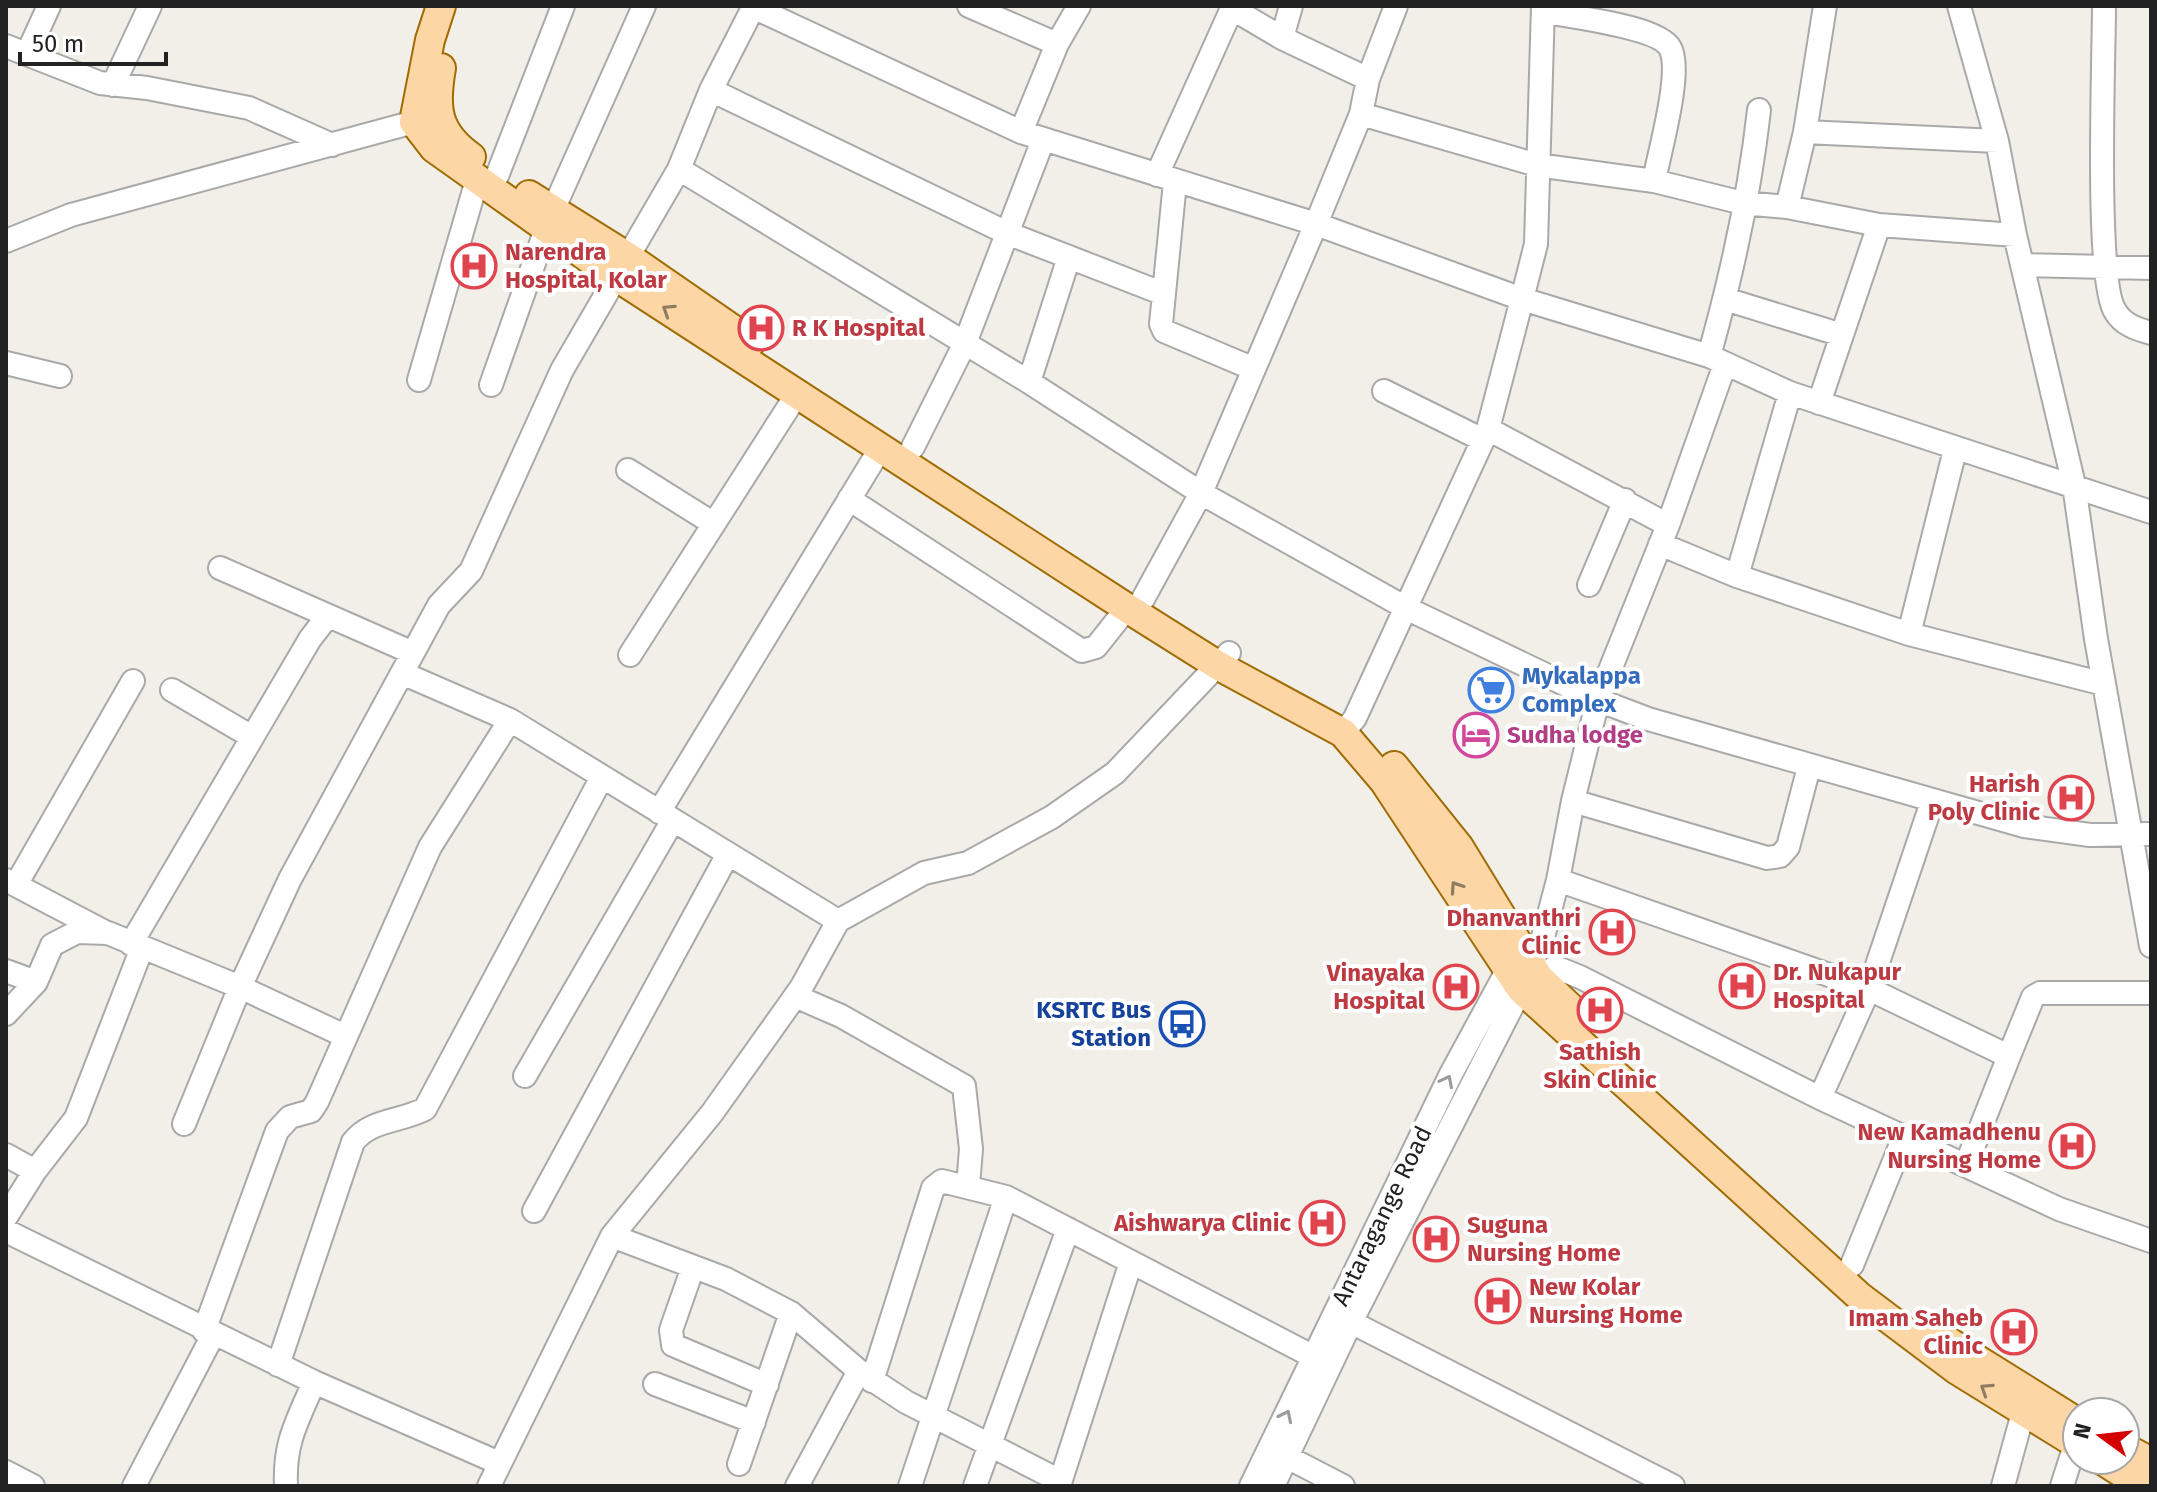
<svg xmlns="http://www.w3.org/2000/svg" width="2157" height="1492" viewBox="0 0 2157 1492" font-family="'Fira Sans',sans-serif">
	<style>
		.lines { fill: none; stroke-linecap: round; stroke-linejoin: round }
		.minor-casing { stroke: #a9a9a9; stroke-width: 26 }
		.major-casing { stroke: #a06b00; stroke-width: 32 }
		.minor { stroke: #fff; stroke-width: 22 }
		.major { stroke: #fcd6a4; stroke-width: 28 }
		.oneway { stroke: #8f7c63 }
		.oneway2 { stroke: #9c9c9c }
		.labels { text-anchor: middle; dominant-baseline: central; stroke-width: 8; stroke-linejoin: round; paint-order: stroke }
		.health-label { font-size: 24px; font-weight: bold; fill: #be3a42; stroke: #fff; text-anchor: end }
		.shop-label { font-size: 24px; font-weight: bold; fill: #366cbe; stroke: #fff; text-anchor: start }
		.hotel-label { font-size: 24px; font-weight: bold; fill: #b23c85; stroke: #fff; text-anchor: start }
		.transit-label { font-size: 24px; font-weight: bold; fill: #164399; stroke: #fff; text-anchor: end }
		.street-label { font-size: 24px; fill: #222; stroke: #fff }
	</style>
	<rect width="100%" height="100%" fill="#f2efe9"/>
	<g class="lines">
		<g class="minor-casing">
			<path id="minor" d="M969 6 1057 44
				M1959 6 1997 141 2015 235 2074 485 2096 639 2151 946
				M2104 6C2104 57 2095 280 2115 311 2123 325 2137 329 2151 333
				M753 7 1021 132 1316 224 1522 299 1709 356 1790 393 2151 512
				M1233 9 1282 38 1368 79
				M1543 11C1569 17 1658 26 1670 48 1683 71 1659 153 1654 181
				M1282 38 1291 6
				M6 46 100 83 147 88 249 108 332 145
				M27 54 49 6
				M113 85 150 6
				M711 90 1007 233 1164 294
				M1361 114 1537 165 1654 181 1743 203 1787 207 1879 225 2015 235
				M1021 132 1057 44 1079 6
				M1805 132 1997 141
				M679 169 1029 382 1201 493 1408 609 1598 700 1648 719 2024 826 2090 835 2151 834
				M1157 175 1233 6
				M497 176 563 6
				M1175 182 1161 324 1164 331 1254 369
				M1787 207 1805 132 1825 6
				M553 210 644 6
				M6 241 71 215 414 122
				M2024 265 2151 268
				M1725 299 1842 335
				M1709 356C1731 278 1750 191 1759 110
				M6 363 60 376
				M419 380 477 180
				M1029 382 1069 257
				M491 385 546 229
				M1384 391 1483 440
				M1819 403 1879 225
				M1488 429 1668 525
				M913 447 965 343 1043 140
				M628 470 714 524
				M849 499 1082 651 1096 647 1127 608
				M1660 544 1737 576 1909 634 2104 684
				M220 568 413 653
				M1737 576 1790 393
				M1589 585 1625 500
				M1143 599 1201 493 1316 224 1361 114 1368 79 1396 6
				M1909 634 1955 450
				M630 655 797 394
				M402 673 510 720 838 921
				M172 690 252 737
				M1343 733 1355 718 1488 429 1522 299 1536 244 1543 6
				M1573 801 1767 858 1780 856 1788 847 1809 767
				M659 812 880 449
				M6 880 103 931
				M1558 880 1869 989 2002 1053 2011 1051 2033 997 2040 993H2151
				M17 883 133 681
				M131 944 310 639 327 617
				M6 971 36 982
				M1539 978 1555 967 1580 977 1820 1098 2059 1209 2151 1241
				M795 996 841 1016 964 1086 971 1149 968 1186
				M6 1014 36 982 52 945 77 932 108 933 240 987 345 1036
				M525 1076 673 820
				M1820 1098 1869 989 1932 802
				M184 1124 240 987 290 879 439 605 471 571 562 370 679 169 711 90 754 6
				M6 1155 35 1171
				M1966 1165 2011 1051
				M534 1211 728 854
				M6 1217 35 1171 76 1118 142 948
				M6 1231 314 1382 499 1463
				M612 1236 726 1279 791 1313 859 1371 906 1402 1060 1481
				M1852 1265 1904 1137
				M693 1267 671 1330 673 1345 767 1385
				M1339 1316 1673 1486
				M204 1331 277 1131 290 1117 311 1111 317 1102 430 847 510 720
				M278 1365 353 1142C371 1119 400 1122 425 1109L602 777
				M872 1381 933 1188 942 1181 1006 1197 1314 1357
				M655 1384 754 1422
				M1287 1457 1343 1486
				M739 1464 791 1313
				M6 1472 33 1486
				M134 1486 213 1335
				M286 1486C284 1442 297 1422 314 1382
				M489 1486 612 1236 712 1113 801 988 838 921 924 873 968 863 1052 817 1115 773 1229 653
				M797 1486 859 1371
				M910 1486 1006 1197
				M975 1486 1068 1229
				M1059 1486 1131 1262
				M1251 1486 1451 1074 1514 958
				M1273 1486 1351 1322 1521 989 1543 937 1558 880 1573 801 1598 700 1668 525 1725 364
				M2003 1486 2023 1413
				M2062 1486 2077 1439"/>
		</g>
		<g class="major-casing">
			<path id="major" d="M441 6 430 40 414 122 434 148 597 264 1127 608 1219 666 1343 733 1384 781 1521 989 1860 1297 1957 1370 2077 1444
				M441 68C434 108 436 132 471 157
				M529 195 628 257 751 342
				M1394 766 1459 847 1539 978 1580 1017
				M1933 1332 2077 1422
				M2125 1448 2151 1462
				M2102 1460 2143 1486"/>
		</g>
		<use href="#minor" class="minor"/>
		<use href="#major" class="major"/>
	</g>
	<defs><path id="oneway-chevron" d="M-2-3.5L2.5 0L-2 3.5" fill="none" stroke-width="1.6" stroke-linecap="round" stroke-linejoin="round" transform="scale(2)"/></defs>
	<g class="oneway">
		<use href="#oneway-chevron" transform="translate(668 310) rotate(-147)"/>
		<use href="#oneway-chevron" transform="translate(1456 887) rotate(-124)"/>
		<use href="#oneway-chevron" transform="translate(1986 1389) rotate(-147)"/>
	</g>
	<g class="oneway2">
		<use href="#oneway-chevron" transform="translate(1447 1081) rotate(-63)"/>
		<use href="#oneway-chevron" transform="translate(1286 1416) rotate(-64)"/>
	</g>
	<defs>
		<g id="hospital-ring" transform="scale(2.3)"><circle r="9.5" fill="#fff" stroke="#e0444e" stroke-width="1.5"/><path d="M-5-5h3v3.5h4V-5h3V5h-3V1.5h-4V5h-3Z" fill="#e0444e"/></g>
		<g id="supermarket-ring" transform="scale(2.3)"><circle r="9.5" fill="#fff" stroke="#3f7fe0" stroke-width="1.5"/><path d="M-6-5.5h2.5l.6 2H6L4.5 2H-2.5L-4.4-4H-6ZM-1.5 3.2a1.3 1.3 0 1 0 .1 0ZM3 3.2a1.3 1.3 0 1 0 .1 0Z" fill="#3f7fe0"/></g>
		<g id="hotel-ring" transform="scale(2.3)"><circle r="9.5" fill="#fff" stroke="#d1479c" stroke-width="1.5"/><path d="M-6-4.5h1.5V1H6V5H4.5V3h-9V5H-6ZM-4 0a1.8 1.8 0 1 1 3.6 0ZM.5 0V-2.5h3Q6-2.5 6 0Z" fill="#d1479c"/></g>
		<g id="bus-ring" transform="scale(2.3)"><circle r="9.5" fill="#fff" stroke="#1a4fb4" stroke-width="1.5"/><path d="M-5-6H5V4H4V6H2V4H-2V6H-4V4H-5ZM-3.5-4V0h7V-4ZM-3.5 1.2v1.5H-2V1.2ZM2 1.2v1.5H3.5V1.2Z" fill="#1a4fb4"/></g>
	</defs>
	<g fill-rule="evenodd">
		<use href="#hospital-ring" x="474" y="266"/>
		<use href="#hospital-ring" x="761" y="328"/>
		<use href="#supermarket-ring" x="1491" y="690"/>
		<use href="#hotel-ring" x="1476" y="735"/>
		<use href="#hospital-ring" x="2071" y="798"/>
		<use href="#hospital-ring" x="1612" y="932"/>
		<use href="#hospital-ring" x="1742" y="986"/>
		<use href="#hospital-ring" x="1456" y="987"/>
		<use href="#hospital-ring" x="1600" y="1010"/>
		<use href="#bus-ring" x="1182" y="1024"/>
		<use href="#hospital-ring" x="2072" y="1146"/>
		<use href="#hospital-ring" x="1322" y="1223"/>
		<use href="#hospital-ring" x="1436" y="1239"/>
		<use href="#hospital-ring" x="1498" y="1301"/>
		<use href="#hospital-ring" x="2014" y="1332"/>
	</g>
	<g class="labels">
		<g class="health-label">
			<text x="505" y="252" text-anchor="start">Narendra<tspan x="505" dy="28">Hospital, Kolar</tspan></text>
			<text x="792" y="328" text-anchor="start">R K Hospital</text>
			<text x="2040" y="784">Harish<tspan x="2040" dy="28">Poly Clinic</tspan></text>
			<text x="1581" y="918">Dhanvanthri<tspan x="1581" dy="28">Clinic</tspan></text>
			<text x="1773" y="972" text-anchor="start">Dr. Nukapur<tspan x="1773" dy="28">Hospital</tspan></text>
			<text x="1425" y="973">Vinayaka<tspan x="1425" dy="28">Hospital</tspan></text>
			<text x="1600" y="1052" text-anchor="middle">Sathish<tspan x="1600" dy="28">Skin Clinic</tspan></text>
			<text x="2041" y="1132">New Kamadhenu<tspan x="2041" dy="28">Nursing Home</tspan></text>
			<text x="1291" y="1223">Aishwarya Clinic</text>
			<text x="1467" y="1225" text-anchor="start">Suguna<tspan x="1467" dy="28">Nursing Home</tspan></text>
			<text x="1529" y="1287" text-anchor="start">New Kolar<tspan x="1529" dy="28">Nursing Home</tspan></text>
			<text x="1983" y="1318">Imam Saheb<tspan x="1983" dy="28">Clinic</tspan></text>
		</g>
		<g class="shop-label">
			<text x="1522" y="676">Mykalappa<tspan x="1522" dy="28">Complex</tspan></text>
		</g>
		<g class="hotel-label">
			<text x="1507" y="735">Sudha lodge</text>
		</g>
		<g class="transit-label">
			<text x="1151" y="1010">KSRTC Bus<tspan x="1151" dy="28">Station</tspan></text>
		</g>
		<g class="street-label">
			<text transform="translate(1382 1216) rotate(-64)">Antaragange Road</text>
		</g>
	</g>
	<rect width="2157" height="1492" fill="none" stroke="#222222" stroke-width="16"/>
	<g transform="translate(2101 1436) rotate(285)"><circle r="38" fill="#ffffff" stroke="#a7a7a7" stroke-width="2"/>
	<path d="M0-6L14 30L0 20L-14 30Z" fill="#d40000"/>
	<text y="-12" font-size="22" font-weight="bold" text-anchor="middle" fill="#222222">N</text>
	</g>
	<path d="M20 52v12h146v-12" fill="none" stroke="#222222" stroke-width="4"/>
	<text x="32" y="52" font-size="24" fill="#222222" stroke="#ffffff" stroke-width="6" paint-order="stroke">50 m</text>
</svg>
